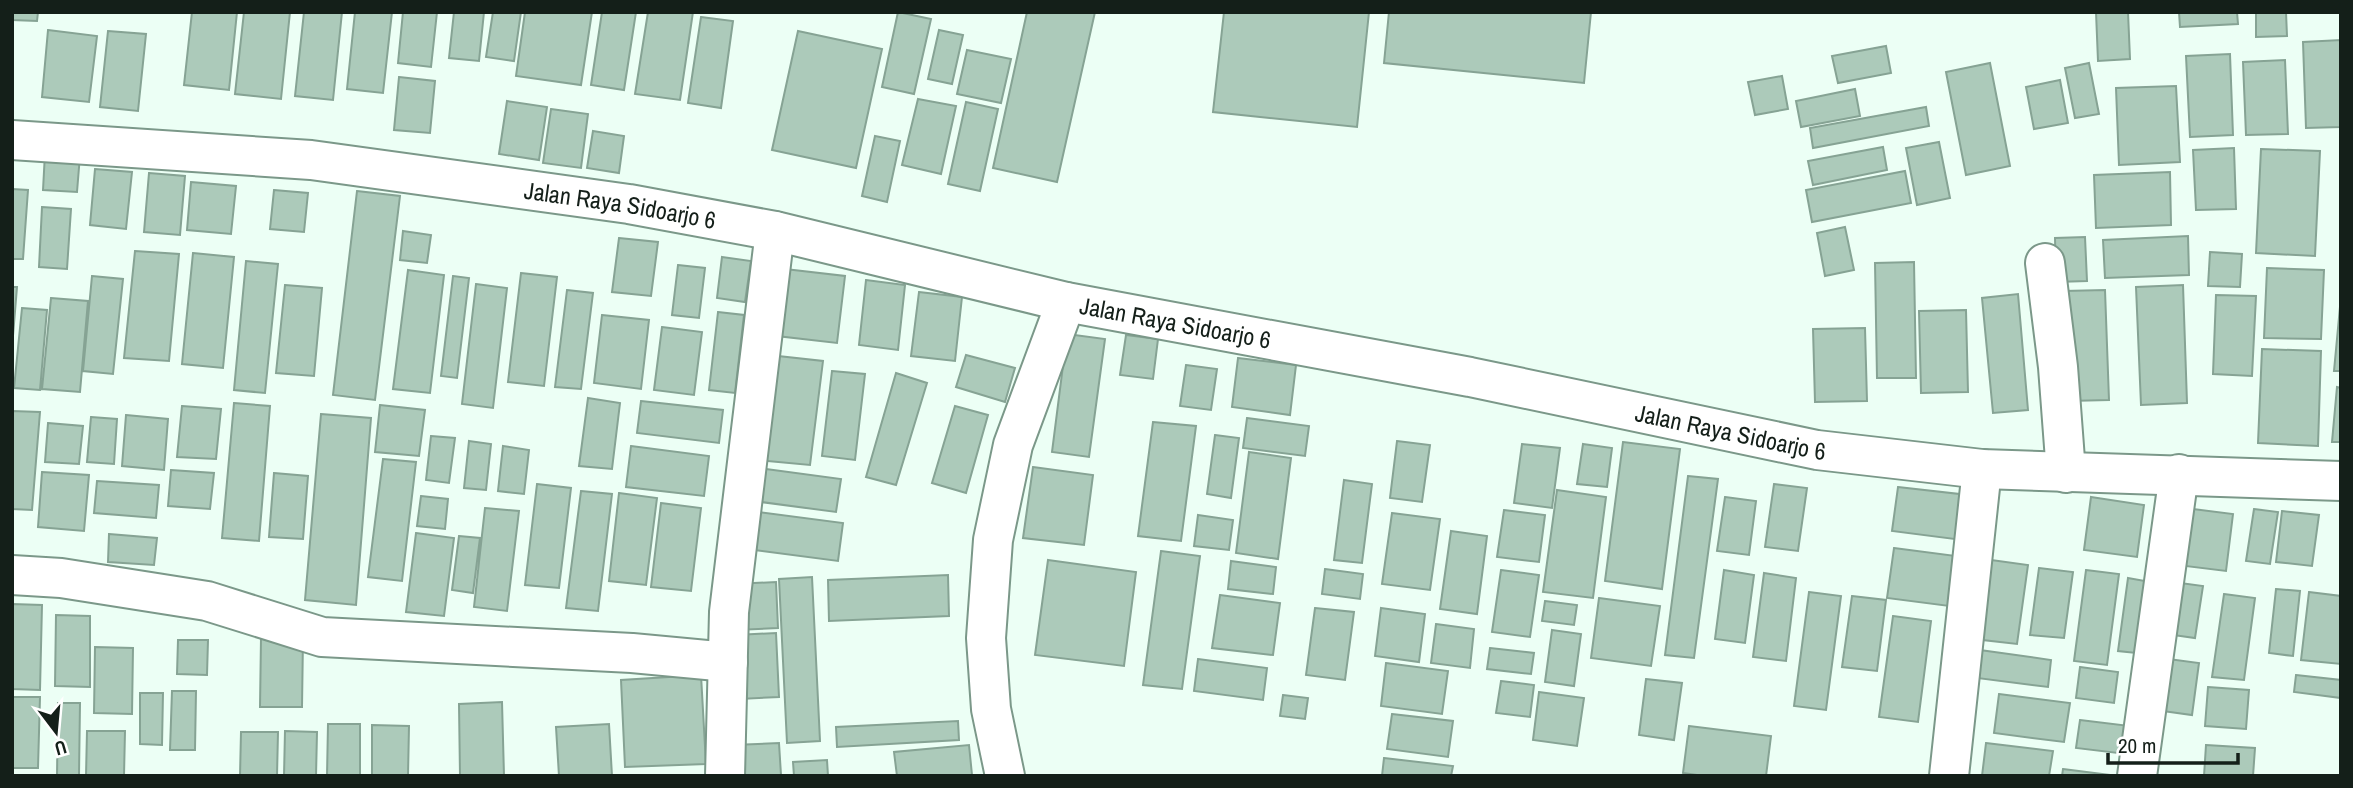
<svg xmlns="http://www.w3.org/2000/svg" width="2353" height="788" viewBox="0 0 2353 788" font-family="'Archivo Narrow',sans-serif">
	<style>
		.building { fill: #accaba; stroke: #86a394; stroke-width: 2 }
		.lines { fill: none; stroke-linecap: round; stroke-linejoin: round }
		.street-casing { stroke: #7b9889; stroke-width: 42 }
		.street { stroke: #fff; stroke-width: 38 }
		.labels { text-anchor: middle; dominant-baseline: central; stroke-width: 7; stroke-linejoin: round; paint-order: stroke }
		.street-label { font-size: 24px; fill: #141f19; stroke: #fff }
	</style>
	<rect width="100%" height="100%" fill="#ecfff5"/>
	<path class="building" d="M12 12H38L37 21 12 20Z
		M192 12H237L229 90 184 85Z
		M244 12H290L281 99 235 94Z
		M304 12H342L333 100 295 96Z
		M355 12H392L383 93 347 89Z
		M403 12H437L431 67 398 63Z
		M454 12H484L479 61 449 58Z
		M493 12H521L514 61 486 57Z
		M525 12H592L581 85 516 76Z
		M602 12H636L624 90 591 85Z
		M648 12H693L680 100 635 94Z
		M898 12 931 19 914 94 882 87Z
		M1027 12H1095L1057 182 993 168Z
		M1224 12H1369L1357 127 1213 112Z
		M1389 12H1591L1584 83 1384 63Z
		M2096 12H2128L2130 59 2098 61Z
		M2179 12H2237L2238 24 2180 27Z
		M2256 12H2286L2287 36 2256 37Z
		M701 17 733 21 721 108 688 103Z
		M48 30 97 36 89 102 42 97Z
		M939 30 963 35 952 84 928 79Z
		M108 31 146 34 138 111 100 107Z
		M798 31 882 49 856 168 772 150Z
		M2341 40V127L2306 128 2303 42Z
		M1886 46 1891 73 1838 83 1832 56Z
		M967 50 1011 59 1001 103 957 94Z
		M2230 54 2233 135 2190 137 2186 56Z
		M2285 60 2288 134 2246 135 2243 62Z
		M1990 63 2010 166 1966 175 1946 72Z
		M2089 63 2099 114 2075 118 2065 68Z
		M1782 76 1788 109 1755 115 1748 82Z
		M399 77 435 81 430 133 394 130Z
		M2060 80 2068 123 2034 129 2026 87Z
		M2176 86 2180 162 2119 165 2116 88Z
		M1855 89 1860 116 1801 127 1796 101Z
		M918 99 956 106 941 174 902 165Z
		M507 101 547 107 539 160 499 154Z
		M966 102 998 109 980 191 948 184Z
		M1926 107 1929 126 1813 148 1810 128Z
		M551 109 588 114 581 168 543 163Z
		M593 131 624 136 619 173 587 168Z
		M875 136 900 141 887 202 862 196Z
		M1939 142 1950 198 1917 205 1906 148Z
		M1883 147 1887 170 1813 185 1808 161Z
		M2234 148 2236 209 2196 210 2193 150Z
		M2261 149 2320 151 2315 256 2256 253Z
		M45 153 80 155 77 192 43 190Z
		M95 169 132 172 126 229 90 225Z
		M1905 171 1911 203 1812 222 1806 190Z
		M2170 172 2171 225 2096 228 2094 175Z
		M149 173 185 176 180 235 144 232Z
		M191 182 236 186 231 234 187 230Z
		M12 189 28 190 23 259H12Z
		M274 190 308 193 304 232 270 229Z
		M357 191 400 196 375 400 333 395Z
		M42 207 71 209 67 269 39 267Z
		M1845 227 1854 270 1825 276 1817 233Z
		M403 231 431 235 427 263 400 260Z
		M2188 236 2189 275 2105 278 2103 240Z
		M2085 237 2087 281 2056 282 2055 238Z
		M619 238 658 242 651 296 612 292Z
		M135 251 179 254 169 361 124 358Z
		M2210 252 2242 254 2240 287 2208 286Z
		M193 253 234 257 223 368 182 364Z
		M722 257 751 261 745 302 717 298Z
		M246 261 278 264 265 393 234 390Z
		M1914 262 1916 378H1877L1875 263Z
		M678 265 705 268 699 318 672 315Z
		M2267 268 2324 270 2321 339 2264 338Z
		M785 269 845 276 837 343 777 336Z
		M408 270 444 275 430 393 393 389Z
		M521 273 557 277 544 386 508 382Z
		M92 276 123 279 113 374 83 371Z
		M453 276 469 278 457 378 441 376Z
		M866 280 905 285 898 350 859 345Z
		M476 284 507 288 493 408 462 404Z
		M285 285 322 288 314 376 276 373Z
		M2183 285 2187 403 2141 405 2136 287Z
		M12 287H17L12 348Z
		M567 290 593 293 581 389 555 387Z
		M2105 290 2109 400 2068 401 2064 291Z
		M919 292 962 297 955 361 911 356Z
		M2018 294 2028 410 1993 413 1982 298Z
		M2216 295 2256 296 2252 376 2213 374Z
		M2341 296V371H2334Z
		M51 298 88 301 80 392 42 389Z
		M22 308 47 310 40 390 14 388Z
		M1966 310 1968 392 1921 393 1919 311Z
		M718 312 744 315 735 393 709 390Z
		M602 315 649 320 641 389 594 383Z
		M662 327 702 332 694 395 654 390Z
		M1865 328 1867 401 1815 402 1813 329Z
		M1067 334 1105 339 1089 457 1052 452Z
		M1126 335 1158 339 1153 379 1120 375Z
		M2262 349 2321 351 2318 446 2258 443Z
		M769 355 823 361 810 465 756 460Z
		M966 355 1015 368 1005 402 956 387Z
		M1238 358 1296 365 1290 415 1232 407Z
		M1186 365 1217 369 1211 410 1180 406Z
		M832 371 865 374 855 460 822 456Z
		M896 373 927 383 896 485 866 477Z
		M2337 387 2341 388V442H2332Z
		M588 398 620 403 612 469 579 466Z
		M641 401 723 410 719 443 637 433Z
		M234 403 270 406 259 541 222 538Z
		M380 405 425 410 419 456 375 452Z
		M182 406 221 409 216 459 177 457Z
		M955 406 988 415 966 493 932 483Z
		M12 411 40 412 32 510 12 509Z
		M321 414 371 418 356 605 305 600Z
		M126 415 168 419 164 470 122 466Z
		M91 417 117 419 114 464 87 462Z
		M1247 418 1309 426 1305 456 1243 448Z
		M1153 422 1196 426 1181 541 1138 536Z
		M48 423 83 426 79 464 45 462Z
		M1215 435 1239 438 1231 498 1207 494Z
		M431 436 455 438 449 483 426 480Z
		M469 441 491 444 486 490 464 488Z
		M1397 441 1430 445 1422 502 1390 498Z
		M1623 442 1680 449 1662 589 1605 581Z
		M1522 444 1560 448 1552 508 1514 503Z
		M1583 444 1612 448 1607 487 1577 484Z
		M503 446 529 450 524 494 498 491Z
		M631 446 709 456 704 496 626 487Z
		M1249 452 1291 458 1278 559 1236 553Z
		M383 459 416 462 402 581 368 577Z
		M1033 467 1093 475 1084 545 1023 538Z
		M766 469 841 479 836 512 761 502Z
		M171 470 214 473 210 509 168 506Z
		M42 472 89 475 84 531 38 527Z
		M274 473 308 476 303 539 269 537Z
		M1688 476 1718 479 1694 658 1665 655Z
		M1344 480 1372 484 1362 563 1334 560Z
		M97 481 159 485 156 518 94 513Z
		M537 484 571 488 559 588 525 585Z
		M1774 484 1807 488 1798 551 1765 547Z
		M1898 487 1968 495 1962 540 1892 531Z
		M1557 490 1606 497 1593 598 1543 592Z
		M581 491 612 494 598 611 566 608Z
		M619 493 657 498 646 585 609 581Z
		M421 496 448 499 445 529 417 526Z
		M1725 497 1756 501 1749 555 1717 551Z
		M2091 497 2144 505 2137 557 2084 550Z
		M661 503 701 508 691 591 651 587Z
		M2177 507 2233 514 2226 571 2169 564Z
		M485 508 519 511 507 611 474 607Z
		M2254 509 2278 512 2270 564 2246 561Z
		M1504 510 1545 515 1539 562 1497 557Z
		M751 511 843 523 838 561 746 549Z
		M2282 511 2319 515 2312 566 2276 562Z
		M1392 513 1440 519 1430 590 1382 584Z
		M1198 515 1233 520 1229 550 1194 546Z
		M1451 531 1487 536 1477 614 1440 609Z
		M416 533 454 538 444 616 406 612Z
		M109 534 157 538 154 565 108 562Z
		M459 536 480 538 473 593 452 590Z
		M1894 548 1956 556 1949 606 1887 598Z
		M1161 551 1200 556 1182 689 1143 685Z
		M1984 559 2028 565 2017 644 1974 639Z
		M1048 560 1136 572 1124 666 1035 655Z
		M1231 561 1276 567 1273 594 1228 589Z
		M2039 568 2073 572 2064 638 2030 635Z
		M1325 569 1363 574 1360 599 1322 594Z
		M1501 570 1539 575 1530 637 1492 632Z
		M1724 570 1754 575 1745 643 1715 639Z
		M2086 570 2119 574 2107 665 2074 661Z
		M1764 573 1796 578 1786 661 1753 657Z
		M948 575 949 616 829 621 828 580Z
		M812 577 820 741 787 743 779 579Z
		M2128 578 2145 581 2136 653 2118 651Z
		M776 582 778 628 736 630 734 584Z
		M2173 582 2203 586 2195 638 2166 634Z
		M2276 589 2300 591 2293 656 2269 653Z
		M1809 592 1841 596 1826 710 1794 706Z
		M2309 592 2341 596V664L2301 660Z
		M2224 594 2255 598 2244 680 2212 677Z
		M1220 595 1280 603 1273 655 1212 648Z
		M1852 596 1886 600 1877 671 1842 667Z
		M1599 598 1660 606 1651 666 1591 658Z
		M1545 601 1577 605 1574 625 1542 621Z
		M12 604 42 605 40 690 12 689Z
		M1315 608 1354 612 1345 680 1306 675Z
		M1381 608 1425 614 1419 662 1375 656Z
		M56 615 90 616V687L55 686Z
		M1893 616 1931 621 1918 722 1879 717Z
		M1436 624 1474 629 1470 668 1431 663Z
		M1552 630 1581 634 1574 686 1545 682Z
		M776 633 779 697 740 699 736 635Z
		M261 638H303L302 707H260Z
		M178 640H208L207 675 177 674Z
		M95 647 133 648 132 714 94 713Z
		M1490 648 1534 653 1531 674 1487 669Z
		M1980 650 2051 660 2048 687 1977 678Z
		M2161 658 2199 663 2192 715 2155 710Z
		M1198 659 1267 668 1263 700 1194 691Z
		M1386 663 1448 671 1442 714 1381 706Z
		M2080 667 2118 672 2114 703 2076 698Z
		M701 675 706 764 625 767 621 680Z
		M2296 675 2341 680V698L2294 692Z
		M1646 679 1682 683 1674 740 1639 735Z
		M1501 681 1534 685 1530 717 1496 713Z
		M2208 687 2249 690 2246 729 2205 726Z
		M172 691H196L195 750H170Z
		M1539 692 1584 698 1577 746 1533 740Z
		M140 693H163L162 745 140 744Z
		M1999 694 2070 703 2064 742 1994 733Z
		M1283 695 1308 698 1305 719 1280 716Z
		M12 697H40L38 768H12Z
		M502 702 504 776H460L459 704Z
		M58 703H80L79 776H57Z
		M1392 714 1453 721 1448 757 1387 749Z
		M2080 720 2130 726 2126 754 2076 748Z
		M958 721 959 740 837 747 836 727Z
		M328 724H360V776H327Z
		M609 724 612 776H559L556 727Z
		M372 725 409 726 408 776H372Z
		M1689 726 1771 736 1766 776H1704L1683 773Z
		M87 731H125L124 776H86Z
		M285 731 317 732 316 776H284Z
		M241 732H278L277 776H240Z
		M779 743 781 775 735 776 733 745Z
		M1986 743 2053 751 2049 776H1982Z
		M969 745 972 775 897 776 894 752Z
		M2206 745 2255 748 2253 776H2204Z
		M1384 758 1453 766 1451 776H1382Z
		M827 760 828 776H794L793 762Z
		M2063 769 2118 776H2062Z"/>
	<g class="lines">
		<g class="street-casing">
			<g id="street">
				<path id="s1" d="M12 140 311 160 629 204 775 231 1066 302 1470 377 1817 450 1982 469 2341 481"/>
				<path d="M2045 263 2058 367 2066 473"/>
				<path d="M12 575 61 578 207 601 322 637 632 653 728 662"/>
				<path d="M725 776 729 612 775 231"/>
				<path d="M1005 776 991 709 986 638 993 540 1013 445 1066 302"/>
				<path d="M1949 776 1982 469"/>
				<path d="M2137 776 2179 474"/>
			</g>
		</g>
		<use href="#street" class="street"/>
	</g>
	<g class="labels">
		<g class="street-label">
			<text stroke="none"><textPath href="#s1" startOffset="612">Jalan Raya Sidoarjo 6</textPath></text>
			<text stroke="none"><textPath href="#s1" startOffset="1180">Jalan Raya Sidoarjo 6</textPath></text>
			<text stroke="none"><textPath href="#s1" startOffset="1746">Jalan Raya Sidoarjo 6</textPath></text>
		</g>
	</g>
	<rect width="2353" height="788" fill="none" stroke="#141f19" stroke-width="28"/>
	<g transform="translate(56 732) rotate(164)" stroke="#ffffff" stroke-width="5" paint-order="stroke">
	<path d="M0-5L12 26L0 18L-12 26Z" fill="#141f19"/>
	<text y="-10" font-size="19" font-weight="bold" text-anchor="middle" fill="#141f19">U</text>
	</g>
	<path d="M2108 753v10h130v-10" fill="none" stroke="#141f19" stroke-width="3.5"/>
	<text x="2118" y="753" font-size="21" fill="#141f19" stroke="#ffffff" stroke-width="5" paint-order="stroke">20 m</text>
</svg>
